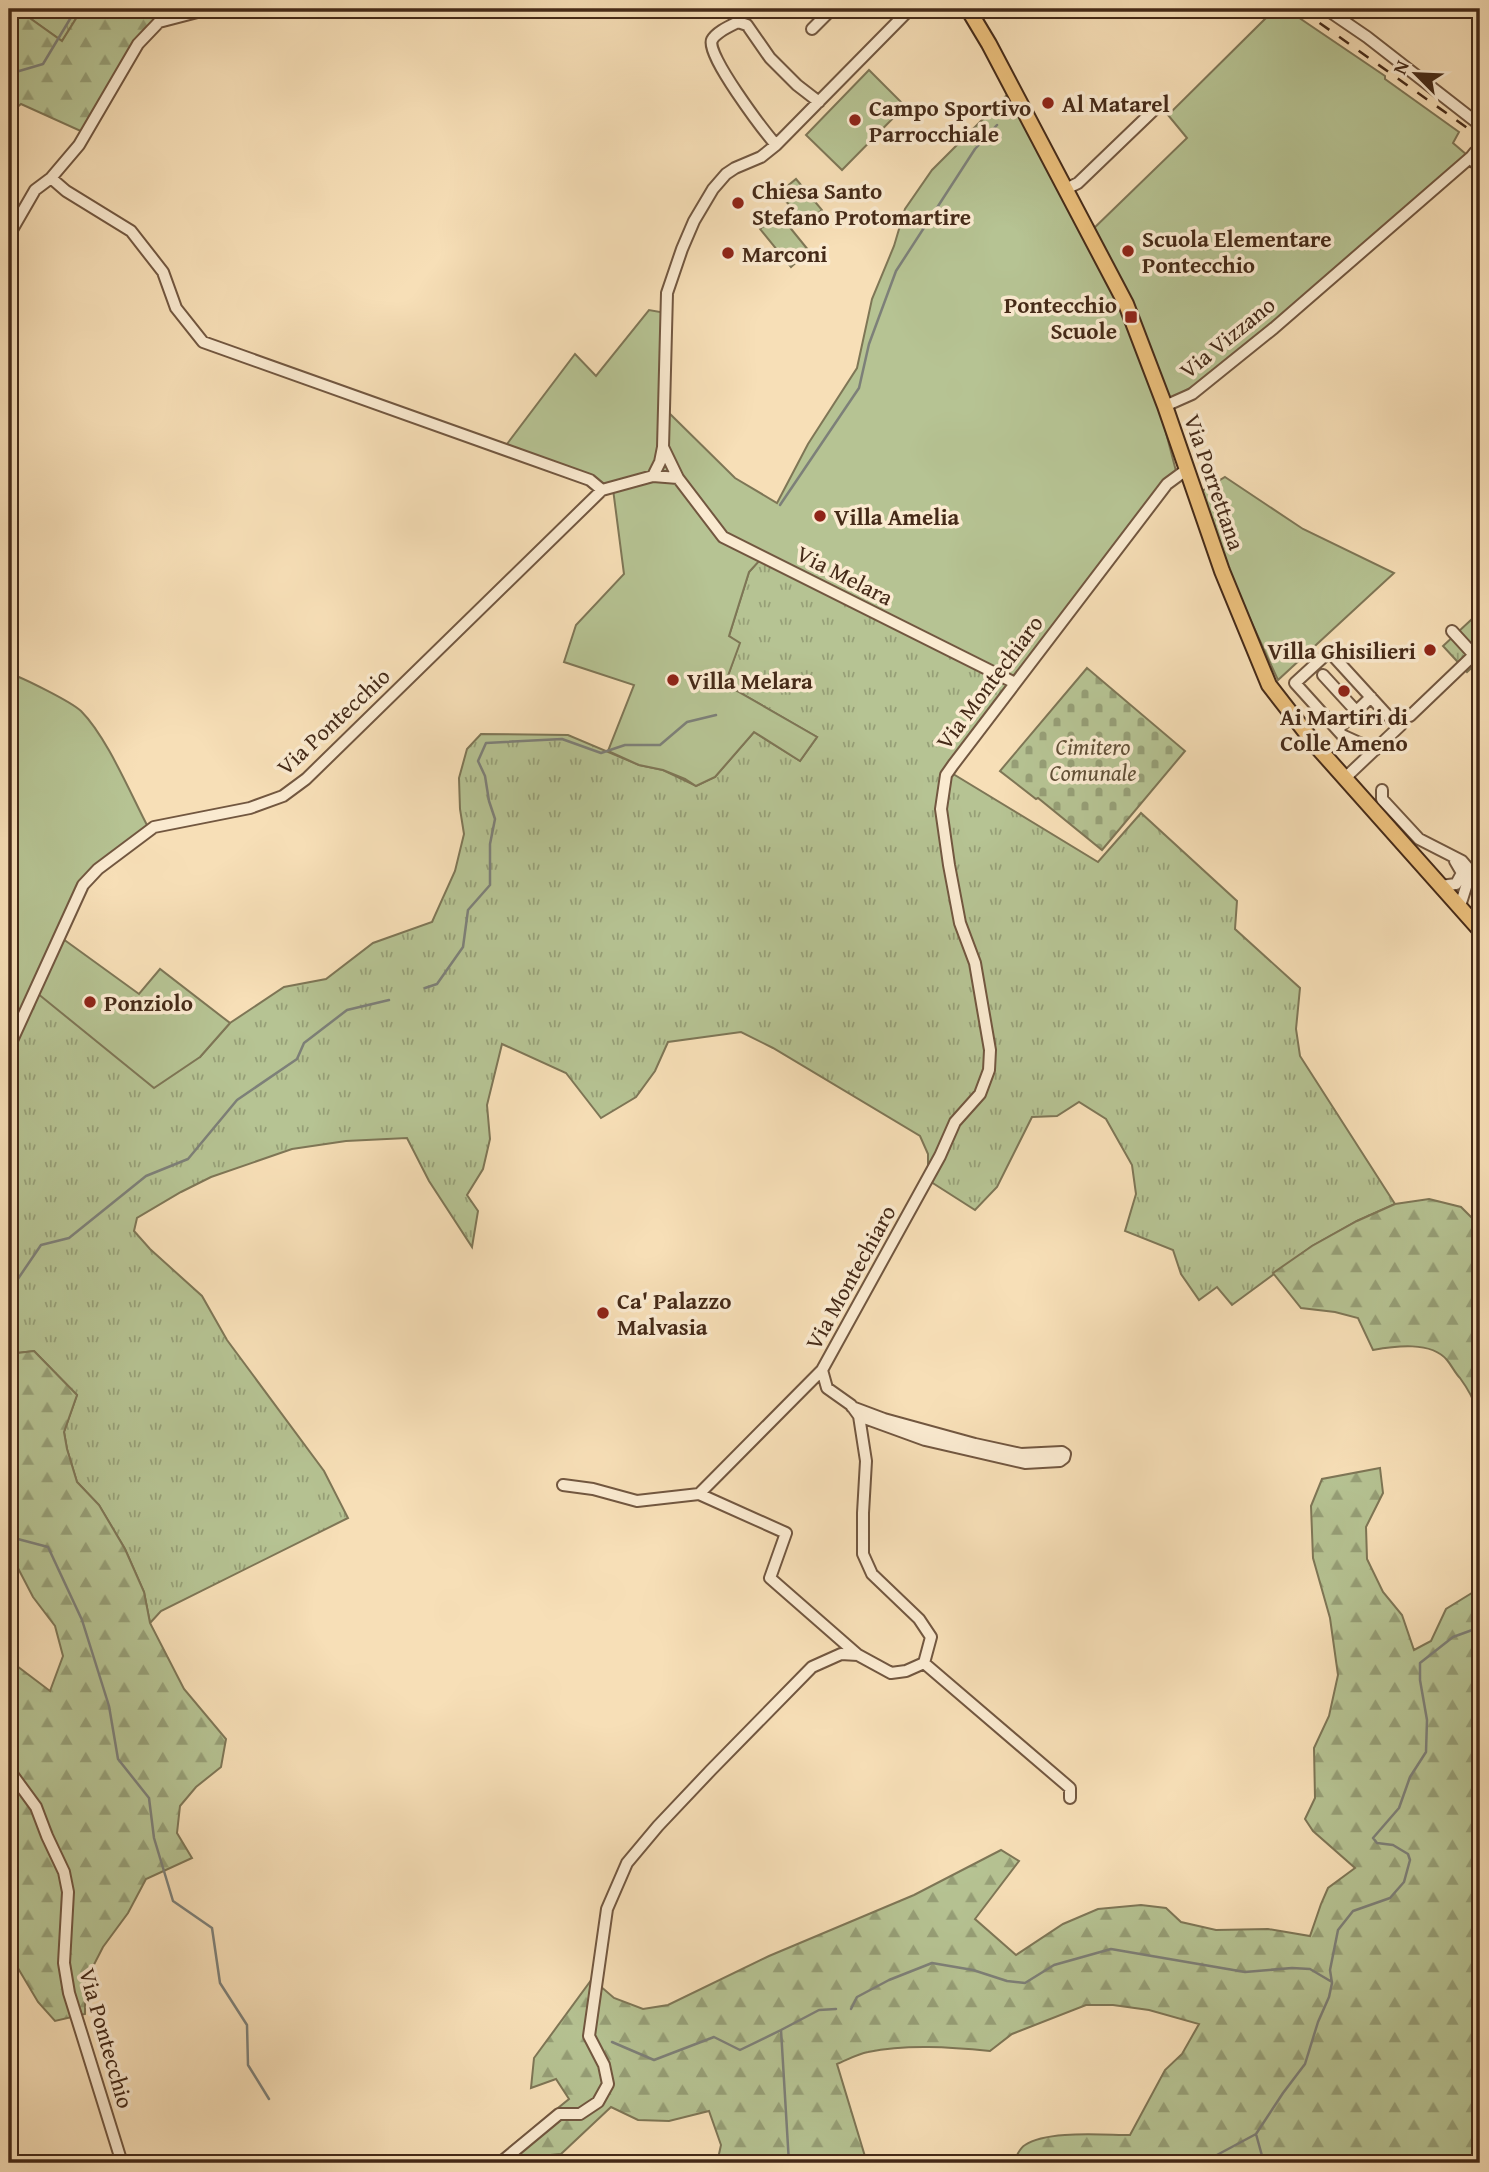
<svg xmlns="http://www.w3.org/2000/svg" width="1489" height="2172" viewBox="0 0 1489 2172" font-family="'Gentium Book Plus',serif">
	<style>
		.grass { fill: url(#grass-tufts); stroke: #7e7656; stroke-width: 2 }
		.forest { fill: url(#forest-firs); stroke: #7e7656; stroke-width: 2 }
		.cemetery { fill: url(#cemetery-stones); stroke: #7e7656; stroke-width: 2 }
		.green { fill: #b6c393; stroke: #7e7656; stroke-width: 2 }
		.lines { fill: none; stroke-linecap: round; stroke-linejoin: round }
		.stream { stroke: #7d8079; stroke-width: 2.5 }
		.minor-casing { stroke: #725740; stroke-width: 14 }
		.major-casing { stroke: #452a18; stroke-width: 18 }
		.minor { stroke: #faead0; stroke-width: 10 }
		.major { stroke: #ecc07c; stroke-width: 14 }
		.rail { stroke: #452a18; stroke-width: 2.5; stroke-dasharray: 12 12; stroke-linecap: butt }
		.poi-dot { fill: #8f2418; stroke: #faead0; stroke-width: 2.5 }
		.labels { text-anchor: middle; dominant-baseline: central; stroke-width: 7; stroke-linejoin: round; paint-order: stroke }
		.poi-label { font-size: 23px; font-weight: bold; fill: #452a18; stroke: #faead0; text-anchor: start }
		.street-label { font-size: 23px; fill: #452a18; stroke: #faead0 }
		.park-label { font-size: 23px; font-style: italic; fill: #615037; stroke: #faead0 }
	</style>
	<defs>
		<pattern id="grass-tufts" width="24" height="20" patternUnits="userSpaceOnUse" patternTransform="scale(1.75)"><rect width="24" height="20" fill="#b6c393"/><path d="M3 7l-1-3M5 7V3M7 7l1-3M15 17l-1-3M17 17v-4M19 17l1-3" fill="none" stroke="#969f77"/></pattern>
		<pattern id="forest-firs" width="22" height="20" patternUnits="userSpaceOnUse" patternTransform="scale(1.75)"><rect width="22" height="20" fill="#b6c393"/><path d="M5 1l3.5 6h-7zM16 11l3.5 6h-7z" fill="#969f77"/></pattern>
		<pattern id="cemetery-stones" width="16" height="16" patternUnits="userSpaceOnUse" patternTransform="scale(1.75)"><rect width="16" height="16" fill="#b6c393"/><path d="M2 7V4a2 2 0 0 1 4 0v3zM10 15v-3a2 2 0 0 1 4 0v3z" fill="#969f77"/></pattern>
	</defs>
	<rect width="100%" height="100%" fill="#f7dfb7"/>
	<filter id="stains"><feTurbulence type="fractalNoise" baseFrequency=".00286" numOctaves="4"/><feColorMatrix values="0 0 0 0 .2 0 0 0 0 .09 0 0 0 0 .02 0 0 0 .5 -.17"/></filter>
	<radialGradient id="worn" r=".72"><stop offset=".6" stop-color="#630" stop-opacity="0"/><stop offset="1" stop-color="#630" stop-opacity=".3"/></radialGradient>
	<path class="grass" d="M17 9H82L62 41Z
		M760 559 1014 676 945 769 1098 862 1141 813 1237 901 1235 929 1300 988 1296 1029 1300 1056 1395 1204 1357 1221 1312 1246 1232 1305 1217 1287 1199 1300 1181 1274 1173 1250 1125 1231 1136 1194 1132 1165 1106 1119 1079 1102 1057 1116 1032 1117 997 1187 975 1210 928 1180V1154L920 1136 773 1048 741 1032 668 1042 655 1071 636 1097 601 1118 566 1073 502 1044 487 1105 490 1139 483 1169 467 1195 478 1211 472 1247 429 1181 407 1138 346 1141 292 1149 211 1177 181 1192 137 1218 134 1231 150 1249 202 1296 227 1340 324 1471 348 1518 161 1611 150 1623 144 1592 125 1549 99 1505 77 1482 67 1449 64 1432 77 1395 34 1351 9 1354V1049L37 993 200 1057 230 1023 284 987 326 979 373 943 432 922 455 871 464 834 460 809 459 778 467 749 481 734 568 735 639 765 663 770 696 786 715 777 754 732 800 761 817 737 725 684 739 644 729 636 749 572Z
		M1472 619 1480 628V660L1467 672 1443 646Z"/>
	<path class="forest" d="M9 9H17L62 41 82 9H227L223 15 172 19 150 31 85 133 21 104 9 114Z
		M1429 1199 1461 1207 1480 1226V1446H1478C1479 1415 1479 1404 1460 1378 1455 1373 1452 1366 1447 1360 1431 1341 1395 1346 1373 1350L1358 1318 1335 1312 1301 1308 1273 1273 1312 1246 1357 1221 1395 1204Z
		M34 1351 77 1395 64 1432 67 1449 77 1482 99 1505 125 1549 144 1592 150 1623 184 1689 226 1739 221 1767 196 1787 180 1806 177 1833 192 1858 146 1879 128 1913 103 1947 85 1982V2014L55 2021 38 2002 9 1953V1660L50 1691 63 1656 55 1626 33 1597 9 1551V1354Z
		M1380 1468 1383 1493 1366 1527 1367 1559 1383 1592 1402 1615 1414 1650 1431 1641 1446 1609 1480 1588V1806L1478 1820 1480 1819V2158L1477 2163H1014C1015 2158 1020 2148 1025 2145 1047 2130 1103 2135 1130 2135L1165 2070 1182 2054 1199 2024 1149 2010 1113 2005H1086L1012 2034 990 2051C950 2047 907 2044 868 2052 857 2054 847 2060 837 2064L867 2163H717L721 2145 709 2111 669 2121 638 2120 611 2107 561 2154 518 2158 510 2147 569 2099 556 2079 531 2088 534 2058 592 1979 614 1998 643 2009 668 2005 769 1956 914 1895 1001 1850 1019 1861 975 1919 1016 1955 1063 1924 1098 1909 1141 1905 1166 1908 1181 1922 1216 1930 1268 1929 1310 1936 1321 1904 1328 1888 1355 1868 1313 1831 1305 1819 1315 1798 1314 1748 1329 1716 1338 1675 1330 1618 1313 1558 1311 1506 1322 1479Z"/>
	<path class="cemetery" d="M1087 668 1185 751 1102 850 1038 798 1036 799 1000 771Z"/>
	<path class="green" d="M1275 9H1286L1385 76V79L1459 132 1453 143 1467 155 1295 305 1195 385 1159 406 1176 471 1014 676 760 560 749 572 729 636 740 643 725 684 817 737 800 761 754 732 715 777 696 786 685 779 663 770 639 765 608 751 634 685 564 662 576 625 624 574 613 489 504 448 575 354 596 376 649 310 666 313 661 405 735 478 777 503 808 444 857 368 872 299 894 246 905 209 932 170 1015 87 1091 231 1187 138 1168 115Z
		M869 70 905 106 842 170 806 135Z
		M796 179 822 210 805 224 779 193Z
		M779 214 809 251 791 267 760 229Z
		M1225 477 1303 529 1394 573 1278 680 1227 569 1202 491Z
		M9 673C23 678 70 701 81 711 107 737 131 795 149 829L95 872 59 936 139 994 160 969 230 1023 200 1057 154 1088 37 993 9 1049Z"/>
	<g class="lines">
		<path class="stream" d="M9 74 43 64 76 9
			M780 505 859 388 869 344 896 271 975 149 997 125
			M425 988 437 984 463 947 468 910 490 885V844L495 819 489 801 485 776 478 761 486 743 562 739 601 753 625 745H660L687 722 716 715
			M9 1292 41 1245 69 1238 146 1176 188 1159 237 1100 297 1059 304 1043 347 1010 389 1000
			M9 1399 14 1414 9 1422
			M9 1530 14 1538 48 1547 82 1620 109 1706 118 1759 149 1798 154 1838 173 1901 212 1928 220 1983 247 2025 248 2065 269 2099
			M851 2009 857 1997 889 1980 932 1963 973 1970 1007 1981 1025 1983 1054 1965 1111 1949 1245 1972 1292 1968 1310 1969 1332 1982
			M612 2042 654 2060 714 2037 740 2050 781 2030
			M1256 2134 1264 2163
			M789 2163 781 2030 819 2010 836 2009
			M1202 2163 1256 2134 1283 2093 1305 2064 1318 2022 1329 1997 1332 1983 1330 1970 1338 1930 1353 1911 1390 1898 1404 1882 1410 1860 1408 1854 1393 1845 1377 1843 1373 1838 1399 1808 1410 1777 1426 1752 1427 1720 1420 1680V1663L1453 1637 1475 1629 1480 1625"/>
		<g class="minor-casing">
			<path id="minor" d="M1326 9 1367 37 1480 125
				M812 29 832 9
				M776 145C764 131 705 54 712 40 716 32 730 26 738 22L747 25 770 58 797 85 819 102
				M1480 154 1475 152 1471 157 1474 162 1480 160
				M51 178 66 191 131 231 163 272 176 308 203 342 590 480 602 490
				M1066 189 1078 183 1156 108
				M9 235 35 190 51 178 79 145 138 44 159 22 209 9
				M1165 406 1192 394 1274 328 1471 157
				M653 476 660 462 663 447 667 293 682 249 694 221 713 189 726 174 735 168 761 157 776 145 910 9
				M678 478 723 537 1015 683
				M1452 631 1474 655
				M1332 649 1295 683 1342 735 1375 750
				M1335 658 1398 727
				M1323 675 1356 711
				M1410 716 1480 649
				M1338 729 1371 697
				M1345 778 1401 725
				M1382 790V799L1419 839 1462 861 1468 868 1470 874 1460 906
				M1441 886 1456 884 1462 873 1455 861
				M9 1047 83 885 98 869 154 827 250 808 283 796 306 779 602 490 653 476 678 478 663 447
				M852 1407 884 1419 975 1444 1021 1454 1062 1452 1065 1454 1064 1458 1060 1461 1025 1463 925 1440 859 1416
				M563 1485 593 1489 637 1501 699 1494 786 1533 770 1578 858 1655
				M699 1494 822 1370
				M924 1663 1070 1788V1798
				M9 1770 36 1807 47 1836 64 1872 68 1892 64 1963 69 1993 122 2163
				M500 2163 559 2114H580L598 2102 608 2084 604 2065 589 2036 607 1909 627 1863 658 1826 711 1770 812 1667 841 1654 858 1655 891 1673 906 1671 924 1663 931 1637 919 1619 872 1574 863 1554V1513L866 1461 859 1416 851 1405 827 1388 822 1370 940 1156 955 1122 980 1094 989 1070 990 1050 975 963 960 923 949 865 941 809 946 775 953 765 1167 484 1186 470"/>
		</g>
		<g class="major-casing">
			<path id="major" d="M968 9 989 44 1126 304 1165 406 1222 571 1269 685 1318 748 1480 930"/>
		</g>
		<use href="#minor" class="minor"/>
		<use href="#major" class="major"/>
		<path class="rail" d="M1300 9 1480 137"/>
	</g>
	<g class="poi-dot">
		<circle cx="1048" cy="103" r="7"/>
		<circle cx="855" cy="120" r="7"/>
		<circle cx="738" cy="203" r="7"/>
		<circle cx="1128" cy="251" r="7"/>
		<circle cx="728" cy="253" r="7"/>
		<rect x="1124" y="310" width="14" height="14" rx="3.5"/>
		<circle cx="820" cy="516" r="7"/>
		<circle cx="1430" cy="650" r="7"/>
		<circle cx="673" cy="680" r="7"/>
		<circle cx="1344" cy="691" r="7"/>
		<circle cx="90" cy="1002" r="7"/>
		<circle cx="603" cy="1313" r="7"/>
	</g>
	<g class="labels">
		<g class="poi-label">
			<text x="1062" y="103">Al Matarel</text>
			<text x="869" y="107">Campo Sportivo<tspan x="869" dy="26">Parrocchiale</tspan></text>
			<text x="752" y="190">Chiesa Santo<tspan x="752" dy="26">Stefano Protomartire</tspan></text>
			<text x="1142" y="238">Scuola Elementare<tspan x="1142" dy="26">Pontecchio</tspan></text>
			<text x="742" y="253">Marconi</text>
			<text x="1117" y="304" text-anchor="end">Pontecchio<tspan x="1117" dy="26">Scuole</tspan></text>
			<text x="834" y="516">Villa Amelia</text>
			<text x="1416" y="650" text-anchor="end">Villa Ghisilieri</text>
			<text x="687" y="680">Villa Melara</text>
			<text x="1344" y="716" text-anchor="middle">Ai Martiri di<tspan x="1344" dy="26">Colle Ameno</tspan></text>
			<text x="104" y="1002">Ponziolo</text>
			<text x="617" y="1300">Ca' Palazzo<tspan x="617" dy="26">Malvasia</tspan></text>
		</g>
		<g class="street-label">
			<text transform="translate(1227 337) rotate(-39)">Via Vizzano</text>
			<text transform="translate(1215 482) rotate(71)">Via Porrettana</text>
			<text transform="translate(845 575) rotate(27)">Via Melara</text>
			<text transform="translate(989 682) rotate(-53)">Via Montechiaro</text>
			<text transform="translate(333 721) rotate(-43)">Via Pontecchio</text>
			<text transform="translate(850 1277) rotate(-61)">Via Montechiaro</text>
			<text transform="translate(107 2038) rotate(74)">Via Pontecchio</text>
		</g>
		<g class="park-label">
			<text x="1093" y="746">Cimitero<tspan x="1093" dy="26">Comunale</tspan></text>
		</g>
	</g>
	<rect width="1489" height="2172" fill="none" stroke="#f7dfb7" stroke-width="35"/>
	<rect x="10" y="10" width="1468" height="2151" fill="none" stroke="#452a18" stroke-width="3.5"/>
	<rect x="18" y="18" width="1454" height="2137" fill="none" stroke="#452a18" stroke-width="2"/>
	<g transform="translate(1416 74) rotate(294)" stroke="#faead0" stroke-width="5" paint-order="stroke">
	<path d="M0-5L12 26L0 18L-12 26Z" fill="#452a18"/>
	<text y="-10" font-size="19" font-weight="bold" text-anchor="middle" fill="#452a18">N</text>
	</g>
	<rect width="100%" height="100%" filter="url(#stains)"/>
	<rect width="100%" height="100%" fill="url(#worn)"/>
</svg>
